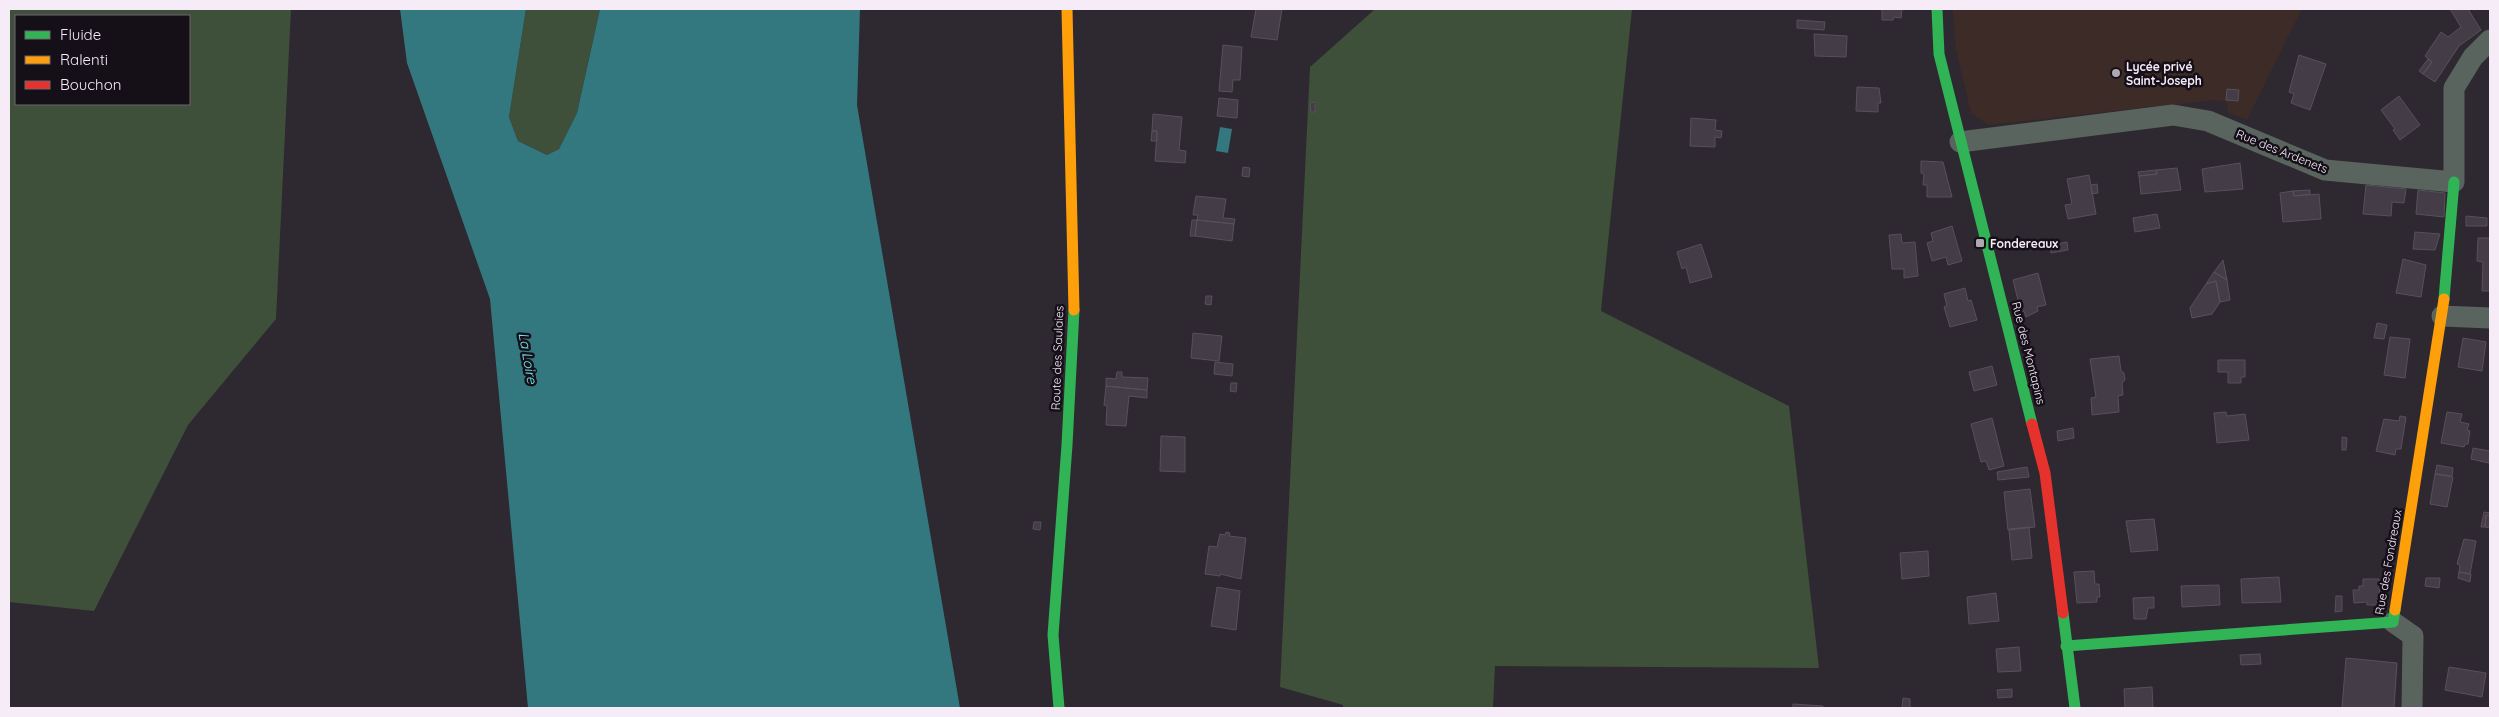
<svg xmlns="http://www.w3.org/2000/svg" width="2499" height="717" viewBox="0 0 2499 717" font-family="Quicksand,sans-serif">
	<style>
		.education { fill: #3c2b26 }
		.green { fill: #3e4f3a; fill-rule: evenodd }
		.water { fill: #32787e }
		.building { fill: #443c47; stroke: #575159 }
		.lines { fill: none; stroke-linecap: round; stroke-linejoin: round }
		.street { stroke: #58645d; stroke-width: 21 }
		.fast { stroke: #30b455; stroke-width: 11 }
		.slow { stroke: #ff9f0a; stroke-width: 11 }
		.jam { stroke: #e5322d; stroke-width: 11 }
		.poi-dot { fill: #afa7b2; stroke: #150f17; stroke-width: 2 }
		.labels { text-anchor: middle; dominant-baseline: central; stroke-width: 5; stroke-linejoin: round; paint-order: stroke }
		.poi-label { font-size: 12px; font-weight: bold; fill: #f5ecf8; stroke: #150f17; text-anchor: start }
		.street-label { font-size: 12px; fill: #f5ecf8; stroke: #150f17 }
		.water-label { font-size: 14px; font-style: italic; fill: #72e6ef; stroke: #150f17 }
	</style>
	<rect width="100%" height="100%" fill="#2e2830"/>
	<path class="education" d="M1953 9H2302L2247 120 2228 113 2226 102 2214 100 1988 125 1971 113 1955 46Z"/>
	<path class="green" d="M9 9H291L276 319 188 425 94 611 9 602ZM16 16H189V104H16Z
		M526 9H600L577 113 559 149 547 155 518 141 509 117Z
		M1375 9H1632L1601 311 1789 406 1819 668 1495 666 1493 708H1343V705L1280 687 1310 67Z"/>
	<path class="water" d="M400 9H526L509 117 518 141 547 155 559 149 577 113 600 9H860L857 105 960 708H528L490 299 407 63Z
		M1220 127 1232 129 1228 153 1216 151Z"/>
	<path class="building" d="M1256 9H1282L1277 40 1251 37Z
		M1882 9H1902L1901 18 1894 17 1893 20H1882Z
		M2450 9H2468L2481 30 2459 46 2435 82 2423 74 2432 62 2425 56 2441 32 2448 37 2461 27Z
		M1797 20 1825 22 1824 30 1797 28Z
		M1814 34 1847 36 1846 57 1815 56Z
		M1223 45 1242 47 1240 80H1233L1232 92 1219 91Z
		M2299 55 2326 64 2310 110 2291 103 2294 94 2289 92Z
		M2428 59 2432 62 2423 74 2419 71Z
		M1857 87 1879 88 1881 103H1878V112L1856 111Z
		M2227 89 2239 90 2238 101 2226 100Z
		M2399 96 2420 125 2400 140 2393 130 2395 129 2381 110Z
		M1219 98 1238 100 1237 118 1217 116Z
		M1315 102V112H1311L1310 103Z
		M1153 114 1182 117 1179 150 1186 151 1185 163 1155 161 1157 131H1152Z
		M1691 118 1716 120 1715 130 1722 131 1721 138 1715 137V147L1690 146Z
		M1152 131H1157V141H1151Z
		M1921 161 1943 162 1952 197H1927V185H1923L1924 174 1921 173Z
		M2240 163 2243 189 2205 192 2202 169Z
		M1243 167 1250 168 1249 177 1242 176Z
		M2177 168 2181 190 2141 194 2139 176 2157 174 2156 170Z
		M2156 170 2157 174 2139 176 2138 172Z
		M2089 175 2096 214 2068 219 2065 205 2072 204 2067 179Z
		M2097 184 2098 193 2092 194 2091 185Z
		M2366 185 2406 189 2404 203 2392 202 2391 216 2363 214Z
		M2310 190V194L2294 196 2293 191Z
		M2418 190 2445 193 2444 217 2416 214Z
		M2293 191 2294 196 2319 194 2321 219 2283 222 2280 193Z
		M1196 196 1226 199 1223 218 1235 219 1234 224 1197 220 1198 215H1193Z
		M2157 214 2160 228 2135 232 2133 218Z
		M2466 216 2487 218V226H2466Z
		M1192 220H1197L1195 236H1190Z
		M1197 220 1234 224 1232 241 1195 236Z
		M1952 226 1962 261 1948 265 1946 257 1932 261 1927 243 1933 241 1931 233Z
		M2415 232 2440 234 2435 250 2413 249Z
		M1901 234 1902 243 1915 242 1918 276 1904 278V269H1892L1889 235Z
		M2478 238H2490V291H2482L2483 262 2477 261Z
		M2067 242 2068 250 2051 253 2050 245Z
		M1701 244 1712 277 1690 283 1686 267 1682 269 1677 252Z
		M2403 259 2426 265 2421 297 2396 293Z
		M2223 260 2227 280 2214 272Z
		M2214 272 2227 280 2230 300 2220 302 2216 281 2206 284Z
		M2038 273 2046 305 2037 307 2038 311 2026 317 2024 311 2021 312 2013 280Z
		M2216 281 2220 302 2212 314 2192 318 2190 308 2206 284Z
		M1965 288 1968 301 1971 300 1977 320 1950 327 1944 307 1947 306 1944 294Z
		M1206 296H1212L1211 305 1205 304Z
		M2377 323 2387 325 2384 339 2374 338Z
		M1193 333 1222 336 1219 361 1191 358Z
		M2390 337 2410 339 2405 378 2384 375Z
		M2463 338 2486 342 2482 371 2458 367Z
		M2119 356 2121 371 2124 373 2125 380 2122 383 2123 395 2118 396 2119 412 2092 415 2091 398 2096 397 2090 359Z
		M2218 360H2245V377H2241V383H2228V372H2218Z
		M1215 362 1233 364 1232 376 1214 374Z
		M1992 366 1997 385 1974 391 1969 372Z
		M1117 372H1122V377L1148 378 1147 390 1106 386V378L1116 379Z
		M1231 383H1237L1236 392 1230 391Z
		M1106 386 1147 390V398L1129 396 1126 426 1106 425 1107 406 1104 405Z
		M2226 412 2227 416 2245 414 2249 440 2217 443 2214 413Z
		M2447 412 2462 414 2460 422 2469 424 2467 430 2470 431 2468 444H2465L2464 447 2441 443Z
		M2400 416 2406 417 2401 449H2396L2395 455 2376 451 2384 419 2399 421Z
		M1992 418 2004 466 1989 470 1986 461 1981 462 1971 424Z
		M2073 428 2074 438 2058 441 2057 431Z
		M1161 436 1185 437V472L1160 471Z
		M2342 437 2347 438 2346 450H2342Z
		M2473 448 2490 451 2489 463 2471 459Z
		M2437 465 2453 468 2452 476 2435 474Z
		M2027 467 2029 477 1998 480 1997 472Z
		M2435 474 2453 477 2447 507 2430 504Z
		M2030 489 2035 527 2008 530 2004 492Z
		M2484 512 2490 513V516L2486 515 2485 527H2481Z
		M2486 515 2490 516V528L2485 527Z
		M2154 519 2158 550 2131 552 2126 521Z
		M1034 522H1041L1040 530 1033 529Z
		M2029 527 2032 558 2012 560 2009 529Z
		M1226 532 1230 533 1229 536 1246 538 1241 579 1220 574V576L1205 574 1209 546 1217 547 1220 534 1225 535Z
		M2464 539 2476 541 2470 574 2459 572 2460 565 2457 564Z
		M1928 551 1929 576 1902 579 1900 553Z
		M2094 571 2095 584H2099L2100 597H2097V602L2077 603 2074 572Z
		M2459 572 2471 574 2470 582 2458 578Z
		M2279 577 2281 602 2242 603 2241 579Z
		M2426 578H2440L2439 588 2425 586Z
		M2363 579H2379L2380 601 2377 602V605H2367V602L2354 603 2353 590H2359V586H2363Z
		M2219 585 2220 605 2182 607 2181 586Z
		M1217 587 1240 591 1236 630 1211 626Z
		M1996 593 1999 621 1969 624 1967 597Z
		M2336 596H2342V611L2335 612Z
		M2154 597V608H2148L2146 619H2134L2133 598Z
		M2019 647 2021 671 1998 672 1996 649Z
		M2260 654 2261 664 2241 665 2240 655Z
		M2346 658 2397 663 2394 708H2342Z
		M2449 667 2486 673 2482 697 2445 690Z
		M2152 687 2153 708H2125L2124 689Z
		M2012 689V697L1998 698 1997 690Z
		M1903 698 1910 699V708H1902Z
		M1793 704 1823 706V708H1793Z"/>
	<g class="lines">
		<path class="street" d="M1960 142 2173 115 2208 121 2325 170 2454 182V88L2473 57 2490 40
			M2442 316 2490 318
			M2393 622 2413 636 2412 708"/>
		<path class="fast" d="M1937 9 1939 54 2032 424
			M2444 299 2454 182
			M2063 613 2075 708
			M2066 646 2393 622 2395 610
			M1059 708 1053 635 1067 445 1074 310"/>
		<path class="slow" d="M1067 9 1074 310
			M2395 610 2444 299"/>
		<path class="jam" d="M2032 424 2045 473 2063 613"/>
	</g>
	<g class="poi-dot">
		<circle cx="2116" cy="73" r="5"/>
		<rect x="1975" y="238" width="10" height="10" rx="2.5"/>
	</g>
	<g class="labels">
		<g class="poi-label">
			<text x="2126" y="66">Lycée privé<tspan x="2126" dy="14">Saint-Joseph</tspan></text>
			<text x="1990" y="243">Fondereaux</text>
		</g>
		<g class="street-label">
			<text transform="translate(2282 151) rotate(22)">Rue des Ardenets</text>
			<text transform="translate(2029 353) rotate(76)">Rue des Montapins</text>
			<text transform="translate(1057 358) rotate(-88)">Route des Saulaies</text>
			<text transform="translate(2388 562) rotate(-80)">Rue des Fondreaux</text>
		</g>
		<g class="water-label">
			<text transform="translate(528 358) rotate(80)">La Loire</text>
		</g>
	</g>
	<rect width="2499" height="717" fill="none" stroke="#f5ecf8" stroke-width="20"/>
	<rect x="15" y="15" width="175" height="90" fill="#150f17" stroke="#6f6771"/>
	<rect x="25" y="31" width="25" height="8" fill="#30b455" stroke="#6f6771"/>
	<text x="60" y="40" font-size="15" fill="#f5ecf8">Fluide</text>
	<rect x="25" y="56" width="25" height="8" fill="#ff9f0a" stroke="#6f6771"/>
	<text x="60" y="65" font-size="15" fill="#f5ecf8">Ralenti</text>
	<rect x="25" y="81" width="25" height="8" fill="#e5322d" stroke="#6f6771"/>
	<text x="60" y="90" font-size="15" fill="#f5ecf8">Bouchon</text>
</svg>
